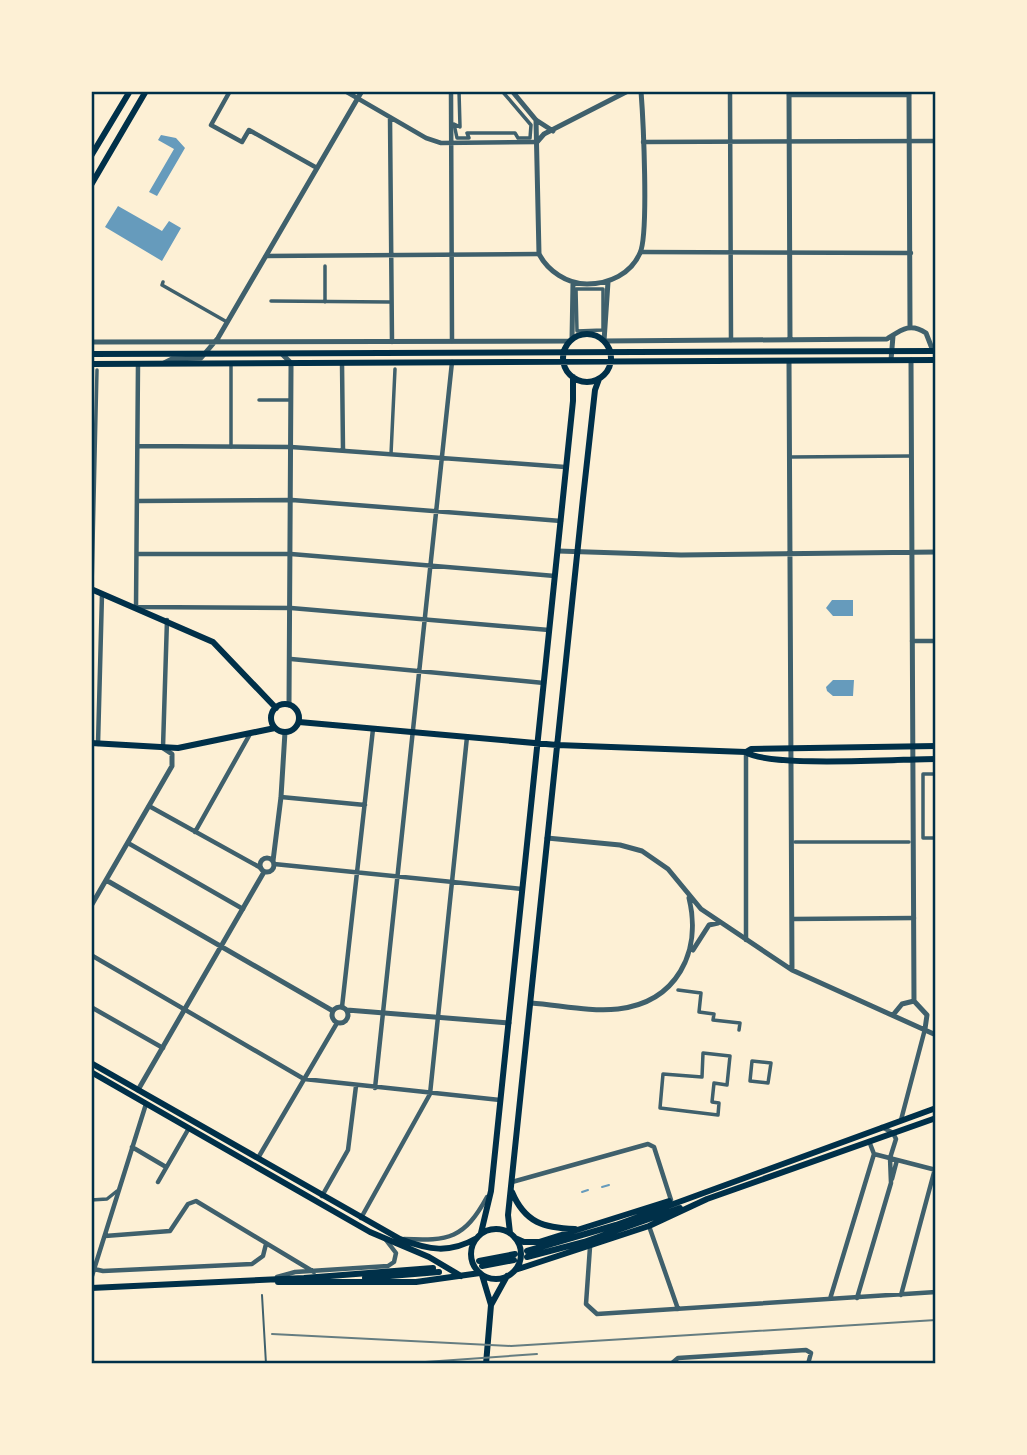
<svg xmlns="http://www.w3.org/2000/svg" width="1027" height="1455" viewBox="0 0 1027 1455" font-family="'Space Grotesk',sans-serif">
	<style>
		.water { fill: #669bbc }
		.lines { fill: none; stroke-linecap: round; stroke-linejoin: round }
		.stream { stroke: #669bbc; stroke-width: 2 }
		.service { stroke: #3f606c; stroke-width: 2 }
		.pedestrian { stroke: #3f606c; stroke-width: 3.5 }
		.minor { stroke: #3f606c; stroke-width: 4.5 }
		.tertiary { stroke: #3f606c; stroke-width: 5 }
		.primary { stroke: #003049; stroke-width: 6 }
		.rail { stroke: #657d81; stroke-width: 2 }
		.neatline { fill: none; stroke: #003049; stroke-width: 2.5 }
	</style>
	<rect width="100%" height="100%" fill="#fdf0d5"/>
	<path class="water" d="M161 135 176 138 185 148 157 196 149 192 174 149 158 140Z
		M118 206 162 231 169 221 181 228 162 261 105 227Z
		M832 600H853V616H833L826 608Z
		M833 680H854L853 696H833L827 691 826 687Z"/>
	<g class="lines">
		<path class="stream" d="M602 1187 609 1185
			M582 1192 588 1190"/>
		<path class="service" d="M262 1295 266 1364"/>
		<path class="pedestrian" d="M459 91 460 127 454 124 457 138H469L467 133H515L518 138H530L531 125 502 91
			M325 266V302
			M163 282 162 285 227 322
			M576 289H603V330L577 331Z
			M271 301 390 302
			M259 400H291
			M231 447V365
			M391 454 395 369
			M790 457 911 456
			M92 588 97 370
			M936 774H923V838H936
			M795 842H909
			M678 990 701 993 699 1012 714 1014 713 1020 740 1023 739 1030
			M703 1053 730 1056 727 1085 714 1083 712 1102 719 1103 718 1115 660 1108 663 1074 702 1077Z
			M752 1061 771 1063 768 1083 750 1081Z
			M91 1200 107 1199 117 1191"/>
		<path class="minor" d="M230 91 211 125 242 142 249 130 317 168
			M345 91 426 138 441 143 537 142
			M451 91 452 341
			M730 91 731 340
			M789 95H909
			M390 117 392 342
			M643 142 936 141
			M641 252 911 253
			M266 256 539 254
			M342 363 343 450
			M138 364 136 607 291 608 549 630
			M138 446 291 447 565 467
			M138 501 292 500 561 521
			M138 554H291L555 576
			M912 641H936
			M291 659 544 683
			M98 744 102 594
			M163 747 167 620
			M281 797 365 805
			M149 806 261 868
			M195 832 250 734
			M128 843 243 909
			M274 864 522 889
			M793 919 914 918
			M746 940V752
			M91 955 304 1079 500 1100
			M91 1007 163 1048
			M342 1007 373 729
			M375 1088 452 362
			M901 1120 925 1029
			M132 1147 166 1167
			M874 1154 936 1170
			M258 1158 337 1023
			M892 1179 897 1160
			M158 1182 189 1128
			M512 1182 648 1144 654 1147 671 1200
			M322 1196 348 1150 356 1086
			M361 1218 430 1094 467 737
			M649 1226 678 1309
			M105 1236 170 1231 188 1204 196 1201 314 1272
			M404 1239C449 1241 464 1239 487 1197
			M590 1247 586 1304 597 1314 936 1292
			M94 1269 103 1271 252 1264 263 1256 266 1244
			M277 1277 295 1272 388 1266 394 1262 396 1253 386 1240
			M91 1279 146 1104
			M901 1295 936 1165
			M857 1298 891 1183 890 1158 896 1139 893 1133 882 1127
			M830 1299 874 1154 869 1141
			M671 1364 678 1358 806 1350 811 1353 808 1364"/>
		<path class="tertiary" d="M512 91 536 120 553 131
			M789 91 790 340
			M909 91 910 327
			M536 120 539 254C548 271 567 284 587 284 609 284 631 274 640 253 649 234 643 117 641 91
			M537 142 544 134 628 91
			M608 282 604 341 887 339C901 330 910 322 926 333L933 351
			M572 339 573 283
			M91 342 570 341
			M282 354 291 363V369L289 705
			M891 360 893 336
			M911 360 914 1001
			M789 361 792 970
			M164 363 172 359 201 358 218 338 362 91
			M558 551 681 555 936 552
			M547 838 620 845 642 851 668 869 701 909 792 970 936 1035
			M260 865a7 7 0 1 1 14 0a7 7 0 1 1-14 0Z
			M273 861 281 797 285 732
			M106 880 333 1011
			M91 906 172 766V754L163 748
			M693 950 709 925 718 923
			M531 1003C559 1005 590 1012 618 1009 677 1002 702 952 689 898
			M332 1015a8 8 0 1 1 16 0a8 8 0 1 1-16 0Z
			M347 1010 509 1023
			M893 1015 902 1004 914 1001 927 1015 925 1029
			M138 1090 264 872"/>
		<path class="primary" d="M91 156 130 91
			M91 185 146 91
			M563 358a24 24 0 1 1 48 0a24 24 0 1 1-48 0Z
			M91 354 936 351
			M91 364 936 360
			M91 589 213 642 276 708
			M271 718a14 14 0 1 1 28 0a14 14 0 1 1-28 0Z
			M299 722 557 745 746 752C768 768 902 759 936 759
			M91 743 178 748 275 728
			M746 752 751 749 936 746
			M91 1063 400 1239C429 1250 449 1254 477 1238
			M91 1072 370 1232 429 1257 461 1276
			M512 1192C525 1223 544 1228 575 1229
			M471 1254a25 25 0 1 1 50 0a25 25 0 1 1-50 0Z
			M481 1233 491 1191 573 401V377
			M510 1233 508 1215 583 498 595 390 599 379
			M515 1238 524 1242H539L669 1201
			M527 1251 616 1225 936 1108
			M527 1257 584 1242 680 1208
			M479 1261 515 1254
			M482 1266 514 1260
			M515 1270 649 1226 707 1199 936 1118
			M482 1275 491 1305
			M365 1278 439 1272
			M278 1282H416L480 1273
			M91 1288 304 1278 433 1268
			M486 1364 491 1305 507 1276"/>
		<path class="rail" d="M272 1334 511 1346 936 1320
			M324 1364 411 1363 537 1354"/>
	</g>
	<rect width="1027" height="1455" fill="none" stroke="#fdf0d5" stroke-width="186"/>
	<rect x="93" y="93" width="841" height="1269" class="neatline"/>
</svg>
